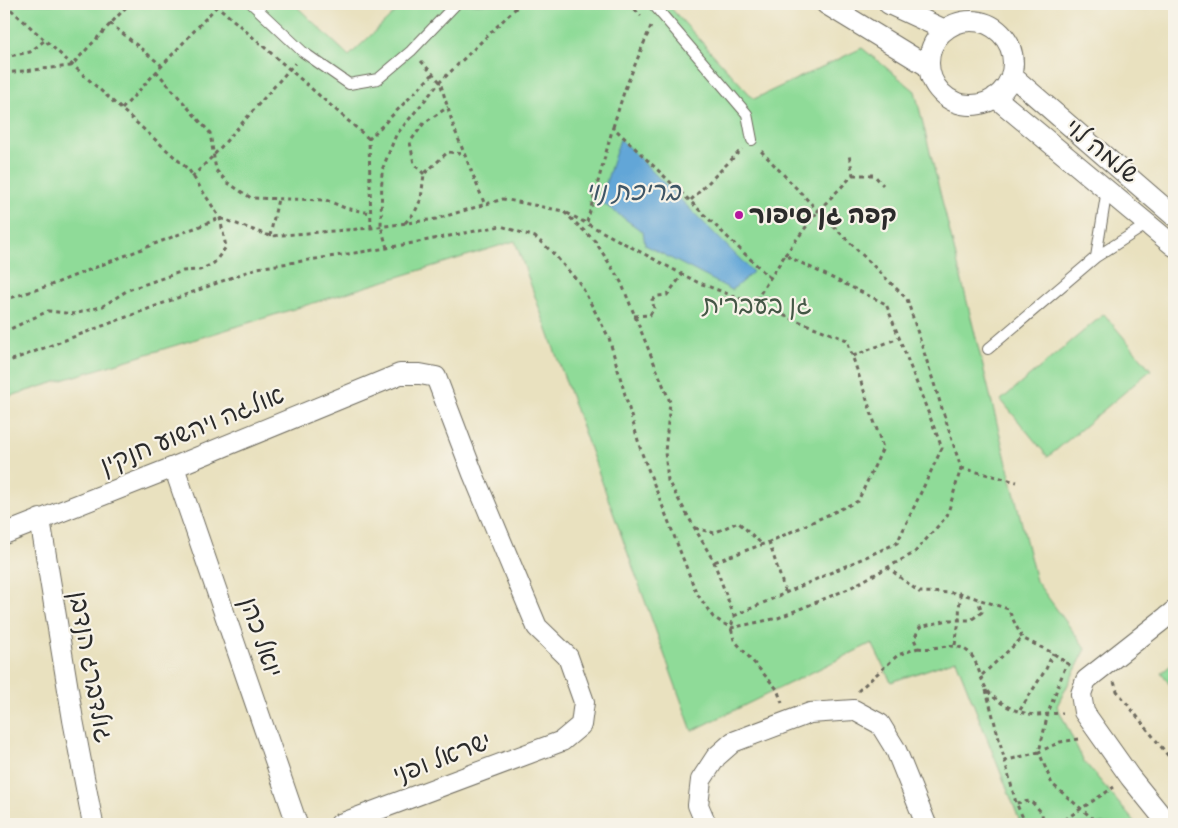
<svg xmlns="http://www.w3.org/2000/svg" width="1178" height="828" viewBox="0 0 1178 828" font-family="Caveat,'Playpen Sans Hebrew',sans-serif">
	<style>
		.green { fill: #8fdb98; stroke: #5d8362 }
		.water { fill: #62a6d7; stroke: #466881 }
		.lines { fill: none; stroke-linecap: round; stroke-linejoin: round }
		.lane-casing { stroke: #6e6b5f; stroke-width: 12 }
		.street-casing { stroke: #6e6b5f; stroke-width: 22 }
		.path { stroke: #6e6b5f; stroke-width: 3; stroke-dasharray: 4 4; stroke-linecap: butt }
		.lane { stroke: #fff; stroke-width: 10 }
		.street { stroke: #fff; stroke-width: 20 }
		.poi-dot { fill: #b5179e; stroke: #f7f3e8; stroke-width: 2 }
		.labels { text-anchor: middle; dominant-baseline: central; stroke-width: 4.5; stroke-linejoin: round; paint-order: stroke }
		.street-label { font-size: 25px; fill: #2b2b2b; stroke: #f7f3e8 }
		.poi-label { font-size: 25px; font-weight: bold; fill: #2b2b2b; stroke: #f7f3e8; text-anchor: start }
		.park-label { font-size: 25px; fill: #445746; stroke: #f7f3e8 }
		.water-label { font-size: 26px; font-style: italic; fill: #3e5667; stroke: #f7f3e8 }
	</style>
	<rect width="100%" height="100%" fill="#f7f3e8"/>
	<filter id="ink" filterUnits="userSpaceOnUse"><feTurbulence type="fractalNoise" baseFrequency=".02" numOctaves="2"/><feDisplacementMap in="SourceGraphic" scale="10" xChannelSelector="R" yChannelSelector="G"/><feConvolveMatrix kernelMatrix="1 2 1 2 8 2 1 2 1" color-interpolation-filters="sRGB"/></filter>
	<filter id="wash" filterUnits="userSpaceOnUse"><feTurbulence type="fractalNoise" baseFrequency=".0096" numOctaves="4" result="noise"/><feDisplacementMap in="SourceGraphic" scale="20" xChannelSelector="R" yChannelSelector="G"/><feGaussianBlur stdDeviation="1.12" result="paint"/><feColorMatrix in="noise" values="0 0 0 0 0 0 0 0 0 0 0 0 0 0 0 0 0 1.4 0 .05"/><feComposite in="paint" operator="in"/></filter>
	<g filter="url(#wash)">
		<rect width="100%" height="100%" fill="#e9e1bf"/>
		<path class="green" d="M4 4H294L349 56 404 4H667L754 99 862 48 915 91 1036 581 1086 649 1057 706 1083 760 1136 824H1021L956 660 891 682 872 643 692 731 515 241 4 398Z
			M1104 314 1151 370 1048 457 1001 400Z
			M1174 663V690L1161 673Z"/>
		<path class="water" d="M620 139 753 272 732 290 645 245 643 232 600 201Z"/>
	</g>
	<g filter="url(#ink)">
		<g class="lines">
			<g class="lane-casing">
				<path id="lane" d="M252 4 303 52 349 84 378 79 411 51 456 4
					M653 4 747 114 752 140
					M1096 257 1107 189
					M988 349 1096 257 1149 223"/>
			</g>
			<g class="street-casing">
				<path id="street" d="M826 4 929 67
					M889 4 945 30
					M929 63a42 42 0 1 1 84 0a42 42 0 1 1-84 0Z
					M1011 75 1174 216
					M995 97 1174 246
					M174 467 297 824
					M40 519 73 720 93 824
					M4 534 174 467 400 374H420L436 377 473 474 537 627 568 657 584 702 581 725 562 741 340 824
					M706 824 698 805 701 780 716 757 733 742 810 713 854 710 880 724 896 750 926 824
					M1168 824 1130 777 1084 712 1081 694 1086 680 1174 611"/>
			</g>
			<path class="path" d="M215 4 369 139
				M629 4 641 16
				M110 23 161 65
				M4 57 30 52 44 41
				M421 61 440 82 454 128 485 205
				M156 71 210 133 216 170 228 183 251 198 326 200 345 208 371 213
				M4 73 71 66 129 4
				M122 109 219 4
				M613 127 625 89 651 26
				M424 174 414 164 410 142 424 123 448 107
				M853 175H874L883 185
				M192 177 214 155 295 63
				M691 200 742 149
				M567 213 697 282 847 340 883 448 858 501 769 542 714 562
				M587 222 613 127 770 278
				M405 223 415 212 421 199 424 174 448 152 464 154
				M371 228 369 139 433 74
				M270 236 278 199
				M387 248 381 226 382 170 396 135 440 82 520 4
				M785 255 818 211 853 175 849 155
				M4 300 51 285 220 218 270 236 371 228 436 219 503 199 563 211 595 241 621 282 670 402 665 452 668 481 714 562 734 616 731 628 734 640 777 689 782 703
				M634 316 650 315 654 308 652 300 658 296 667 295 683 274
				M4 332 48 311 75 314 103 306 128 290 183 271 200 270 214 263 226 247 220 218 189 170 7 6 8 4
				M853 356 899 338
				M4 363 257 268 387 248 501 226 535 237 551 251 581 285 609 338 641 451 696 592 713 617 731 628 778 618 848 589 914 553 947 516 961 468 907 299 818 211 761 151
				M961 468 1017 482
				M695 528 714 533 738 522 762 544
				M769 542 786 594
				M887 567 919 592 960 593 1008 609 1022 638 1053 653 1072 667
				M734 616 897 543 942 448 886 304 785 255 754 303
				M955 645 959 621 960 593
				M918 648C935 651 952 640 967 651 978 659 979 677 986 688 995 703 1019 714 1036 715 1045 715 1054 713 1063 713
				M982 675 1022 638
				M1114 682 1117 691 1174 763
				M986 690 1016 803
				M858 691 898 655 918 648 914 639 920 627 948 620H971L982 612 978 600
				M1020 710 1046 669 1053 653
				M1079 739 1060 742 1039 752 1052 784 1092 818V824
				M1004 761 1039 752 1048 713 1067 662
				M1026 824 1016 803 1031 801 1042 813 1043 824
				M1058 824 1114 787"/>
			<use href="#lane" class="lane"/>
			<use href="#street" class="street"/>
		</g>
	</g>
	<circle class="poi-dot" cx="739" cy="215" r="5"/>
	<g class="labels">
		<g class="street-label">
			<text transform="translate(1102 151) rotate(39)">שלמה לוי</text>
			<text transform="translate(192 430) rotate(-22)">אולגה ויהשוע חנקין</text>
			<text transform="translate(261 637) rotate(71)">יואל כהן</text>
			<text transform="translate(91 667) rotate(80)">גולדברג הנדבן</text>
			<text transform="translate(442 758) rotate(-21)">ישראל ופני</text>
		</g>
		<g class="poi-label">
			<text x="749" y="215">קפה גן סיפור</text>
		</g>
		<g class="park-label">
			<text x="757" y="305">גן בעברית</text>
		</g>
		<g class="water-label">
			<text x="633" y="191">בריכת נוי</text>
		</g>
	</g>
	<rect width="1178" height="828" fill="none" stroke="#f7f3e8" stroke-width="20"/>
</svg>
